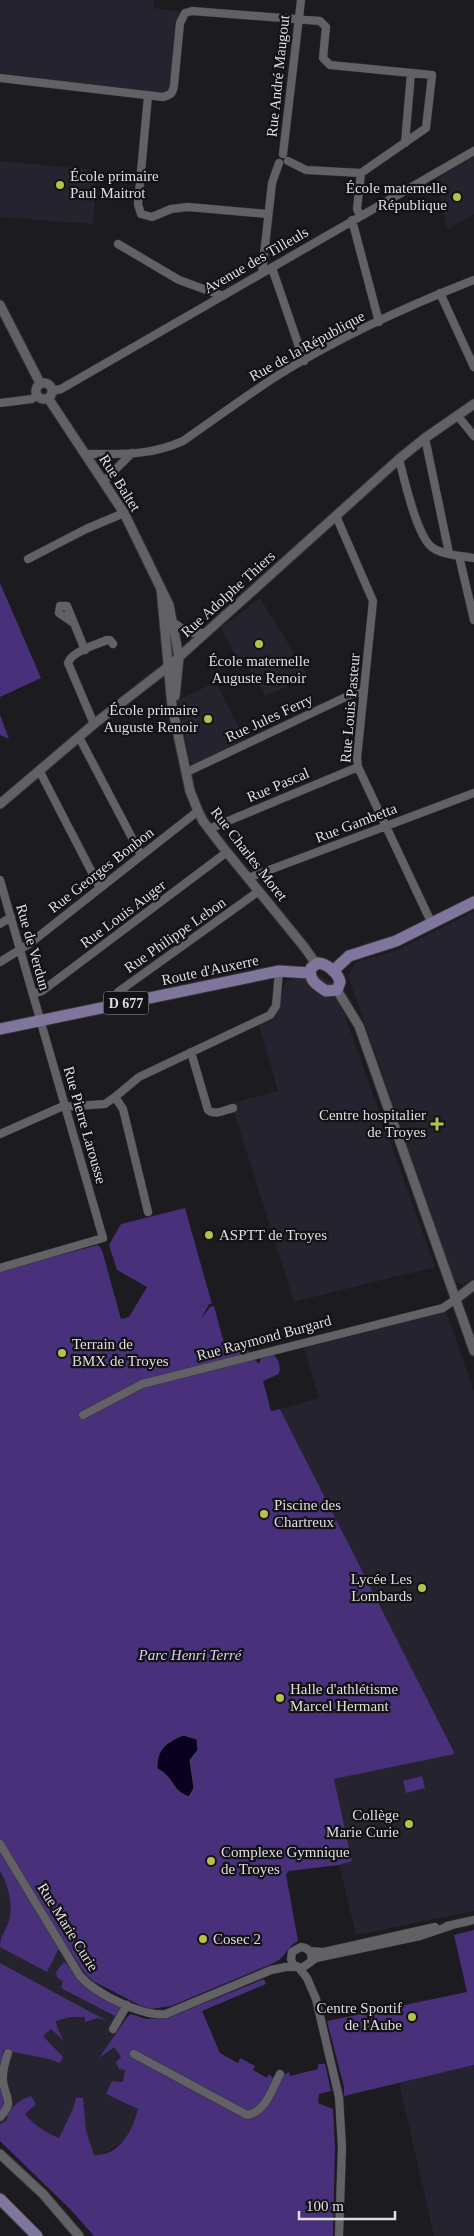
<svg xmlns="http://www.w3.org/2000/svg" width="474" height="2236" viewBox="0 0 474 2236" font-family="Georgia,serif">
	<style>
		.built { fill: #25232d }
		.green { fill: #48307a }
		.water { fill: #0a0020; stroke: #4a435a }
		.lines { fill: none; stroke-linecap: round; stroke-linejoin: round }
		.minor-casing { stroke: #373639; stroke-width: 9 }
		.tertiary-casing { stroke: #373639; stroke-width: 11 }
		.primary-casing { stroke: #373639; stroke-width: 13 }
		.minor { stroke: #626165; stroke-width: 8 }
		.tertiary { stroke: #626165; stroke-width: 9 }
		.primary { stroke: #80769d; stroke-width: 11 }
		.poi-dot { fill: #b5c24a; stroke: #131216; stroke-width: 2 }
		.labels { text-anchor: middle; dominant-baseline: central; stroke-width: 4.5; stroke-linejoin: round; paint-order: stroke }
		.shield { fill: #131216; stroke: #a2a2a4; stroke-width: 1 }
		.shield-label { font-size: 14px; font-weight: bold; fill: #dfdfe1 }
		.street-label { font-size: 15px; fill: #dfdfe1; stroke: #131216 }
		.poi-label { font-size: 15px; fill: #dfdfe1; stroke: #131216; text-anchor: start }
		.park-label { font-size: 15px; font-style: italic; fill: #dbd1fe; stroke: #131216 }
	</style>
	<rect width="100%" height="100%" fill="#1c1b1f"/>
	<path class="built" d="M0 0H154L153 8 180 12 177 19 172 85 168 92 161 94 0 73Z
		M474 157V214L447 230 436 179Z
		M0 161 97 170 93 224 0 217Z
		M260 598 309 677 265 696 247 665 242 668 240 665 221 628Z
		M216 682 245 739 194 764 190 761 178 700Z
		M474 911V1278L463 1285 456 1282 449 1264 348 976 356 962 396 951Z
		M318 974 333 983 435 1267 294 1302 231 1103 278 1091 259 1025 275 1015 279 1009 284 985 287 981Z
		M446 1311 474 1391V1911L356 1935 339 1865 352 1860 334 1779 455 1754 280 1409 319 1398 304 1348Z
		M0 1831 79 1958 134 2028 142 2113 131 2136 92 2162 0 2136Z
		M474 2065V2236H434L399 2083Z"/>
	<path class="green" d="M0 583 41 678 0 697Z
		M0 715 9 739 0 735Z
		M185 1208 212 1304H209L201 1319 210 1307 214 1306 224 1343C247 1343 245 1349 259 1364L261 1358 274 1355C279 1360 281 1367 279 1374L263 1381 271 1411 280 1409 455 1754 334 1779 352 1861 339 1865 289 1871 286 1874 298 1941C288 1946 286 1956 276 1962L171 2006 151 2009 141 2006 93 1981 83 1971 69 1949 58 1950 47 1972 0 1947C0 1936 6 1931 9 1921 13 1905 9 1885 0 1871V1271L98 1245 102 1250 121 1319 129 1317 147 1287 117 1270 109 1245 121 1224Z
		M422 1776 425 1788 406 1793 403 1781Z
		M474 1930V2065L344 2096V2087L327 2021 467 1992 454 1935Z
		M64 1962 120 2006 121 2009 115 2016 61 1988 63 1982 57 1977 56 1972Z
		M0 1963 107 2021 98 2018 85 2022V2017H70L56 2021 57 2027 64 2041 51 2029 43 2036 63 2057 60 2063 49 2059 3 2050C0 2069 9 2099 0 2113Z
		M264 1979 266 1984 202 2011 220 2053 238 2063 240 2058 255 2066 253 2070 267 2078 269 2074 274 2079 289 2072 290 2076 318 2069V2064H325L331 2091 319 2094 318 2103 333 2109 335 2147 333 2236H94L71 2210 0 2141V2124L7 2120C8 2107 20 2100 31 2096L36 2104 25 2114C34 2125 46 2133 59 2138L73 2109 76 2098H83L86 2131 94 2155C119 2157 133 2130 138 2109L106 2094 112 2081 123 2082 125 2070 119 2069 116 2062 121 2057 114 2047 99 2058 128 2016 131 2014 146 2019 170 2017Z"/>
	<path class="water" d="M183 1735 197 1739 198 1750 190 1760 194 1788 189 1797C170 1790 174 1776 157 1769 156 1749 167 1742 183 1735Z"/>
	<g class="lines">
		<g class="minor-casing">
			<path id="minor" d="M0 78 163 97C171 95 173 93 174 85L180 23 185 13 192 11 320 21 326 27 323 58 330 65 432 75 426 128 361 173 306 170 288 161
				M148 96 138 204 141 214 152 217 171 209 188 207 267 214
				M405 143 411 73
				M283 154 301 0
				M360 215 357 209 361 173
				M352 220 379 322
				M118 244 179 280 223 296
				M272 268 304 361
				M262 273 272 183 279 163
				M440 293 474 367
				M52 391 61 389 474 151
				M0 403 32 399 37 395
				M457 415 474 436
				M425 438 449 553
				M86 454C121 454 150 456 183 441 215 419 247 395 280 374 338 338 410 305 474 280
				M399 459C404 478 417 538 433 548 443 555 462 556 474 558
				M104 481 132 453
				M336 516 373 601 357 758 358 767 432 924
				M459 556 474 620
				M28 559 86 529 124 513
				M72 622 59 613 60 606H67L85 650
				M174 623 189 633H206
				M94 724 68 663C72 651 96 645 107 640H110L113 644
				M79 737 141 855
				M39 770 100 888
				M187 772 352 694 364 692
				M209 829 358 767
				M248 878 474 793
				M0 880 103 1238 0 1268
				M0 924 11 917
				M0 962 29 944 198 811
				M33 994 42 991 227 852
				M115 1005V1000L118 992 259 891
				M191 1052 208 1110C215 1116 225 1110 233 1108
				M115 1097 139 1077 270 1015 276 1006 279 971
				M0 1134 61 1107 105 1104 115 1097 123 1109 148 1212
				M83 1415 142 1384 443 1308 456 1299
				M0 1844 80 1976C96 1994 143 2017 166 2014L271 1970 286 1967H296
				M447 1926 474 1920
				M310 1951 324 1952 435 1927
				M311 1961C313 1953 309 1948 301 1947L292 1952 291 1959 293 1965 302 1968 316 1958 420 1936 450 1926
				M299 1968 307 1978 316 1999 339 2097 342 2147 339 2236
				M113 2029 127 2005
				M134 2054 247 2115C266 2112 272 2089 280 2074
				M0 2117C15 2102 5 2098 3 2081 2 2071 5 2062 8 2053"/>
		</g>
		<g class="tertiary-casing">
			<path id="tertiary" d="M0 305 40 383
				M36 391a8 8 0 1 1 16 0a8 8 0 1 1-16 0Z
				M48 398 124 513 169 605 179 657 175 696
				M161 588 172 706 190 791 198 811 203 821 222 846 305 948 316 964
				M0 804 94 724 169 666 399 459 425 438 474 404
				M337 990 359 1026 474 1351
				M456 1299 474 1285
				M0 2154 43 2194 79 2236"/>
		</g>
		<g class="primary-casing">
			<path id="primary" d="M318 963C328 964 338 973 340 982L337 990 326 991C317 985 308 980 311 968Z
				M333 971 349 956 396 941 474 902
				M0 1029 279 971 310 973
				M0 2199 37 2236"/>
		</g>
		<use href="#minor" class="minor"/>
		<use href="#tertiary" class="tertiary"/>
		<use href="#primary" class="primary"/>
	</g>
	<g class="poi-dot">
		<circle cx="60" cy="185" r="5"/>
		<circle cx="457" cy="197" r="5"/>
		<circle cx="259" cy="644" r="5"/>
		<circle cx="208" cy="719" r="5"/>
		<path d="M434.5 1116.5h5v5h5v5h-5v5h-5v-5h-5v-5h5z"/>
		<circle cx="209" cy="1235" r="5"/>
		<circle cx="62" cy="1353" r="5"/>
		<circle cx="264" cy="1514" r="5"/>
		<circle cx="422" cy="1588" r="5"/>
		<circle cx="280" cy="1698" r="5"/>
		<circle cx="409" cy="1824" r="5"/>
		<circle cx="211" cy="1861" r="5"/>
		<circle cx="203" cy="1939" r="5"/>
		<circle cx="412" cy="2017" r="5"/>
	</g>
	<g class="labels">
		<rect class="shield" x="103.5" y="991.5" width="45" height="23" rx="4"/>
		<g class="shield-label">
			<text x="126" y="1003">D 677</text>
		</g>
		<g class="street-label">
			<text transform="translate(278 76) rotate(-84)">Rue André Maugout</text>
			<text transform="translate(256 260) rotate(-30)">Avenue des Tilleuls</text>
			<text transform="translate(307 346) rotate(-29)">Rue de la République</text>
			<text transform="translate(120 483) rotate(58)">Rue Baltet</text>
			<text transform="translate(228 594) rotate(-42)">Rue Adolphe Thiers</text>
			<text transform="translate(350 708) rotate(-85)">Rue Louis Pasteur</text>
			<text transform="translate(269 718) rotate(-25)">Rue Jules Ferry</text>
			<text transform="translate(278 785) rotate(-23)">Rue Pascal</text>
			<text transform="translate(356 823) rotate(-21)">Rue Gambetta</text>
			<text transform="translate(249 854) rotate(52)">Rue Charles Moret</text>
			<text transform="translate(101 870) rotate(-38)">Rue Georges Bonbon</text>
			<text transform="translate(123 914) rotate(-37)">Rue Louis Auger</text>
			<text transform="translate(175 935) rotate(-35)">Rue Philippe Lebon</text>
			<text transform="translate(33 947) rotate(74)">Rue de Verdun</text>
			<text transform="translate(210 970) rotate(-12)">Route d'Auxerre</text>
			<text transform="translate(85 1125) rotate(74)">Rue Pierre Larousse</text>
			<text transform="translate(264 1338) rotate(-15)">Rue Raymond Burgard</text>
			<text transform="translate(68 1927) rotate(58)">Rue Marie Curie</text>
		</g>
		<g class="poi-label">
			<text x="70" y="176">École primaire<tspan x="70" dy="17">Paul Maitrot</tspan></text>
			<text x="447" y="188" text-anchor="end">École maternelle<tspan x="447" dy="17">République</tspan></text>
			<text x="259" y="661" text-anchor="middle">École maternelle<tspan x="259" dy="17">Auguste Renoir</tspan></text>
			<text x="198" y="710" text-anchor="end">École primaire<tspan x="198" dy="17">Auguste Renoir</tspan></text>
			<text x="426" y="1115" text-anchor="end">Centre hospitalier<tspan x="426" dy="17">de Troyes</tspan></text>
			<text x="219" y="1235">ASPTT de Troyes</text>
			<text x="72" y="1344">Terrain de<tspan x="72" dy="17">BMX de Troyes</tspan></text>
			<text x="274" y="1505">Piscine des<tspan x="274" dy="17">Chartreux</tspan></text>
			<text x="412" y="1579" text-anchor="end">Lycée Les<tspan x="412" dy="17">Lombards</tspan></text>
			<text x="290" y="1689">Halle d'athlétisme<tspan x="290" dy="17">Marcel Hermant</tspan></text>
			<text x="399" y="1815" text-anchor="end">Collège<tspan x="399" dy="17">Marie Curie</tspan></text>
			<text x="221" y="1852">Complexe Gymnique<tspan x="221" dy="17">de Troyes</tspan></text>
			<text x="213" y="1939">Cosec 2</text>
			<text x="402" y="2008" text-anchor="end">Centre Sportif<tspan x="402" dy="17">de l'Aube</tspan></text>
		</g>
		<g class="park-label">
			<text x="190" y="1655">Parc Henri Terré</text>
		</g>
	</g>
	<path d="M299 2211v8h96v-8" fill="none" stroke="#dfdfe1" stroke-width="2.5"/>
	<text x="306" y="2211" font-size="15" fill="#dfdfe1" stroke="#131216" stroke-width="4" paint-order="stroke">100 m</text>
</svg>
